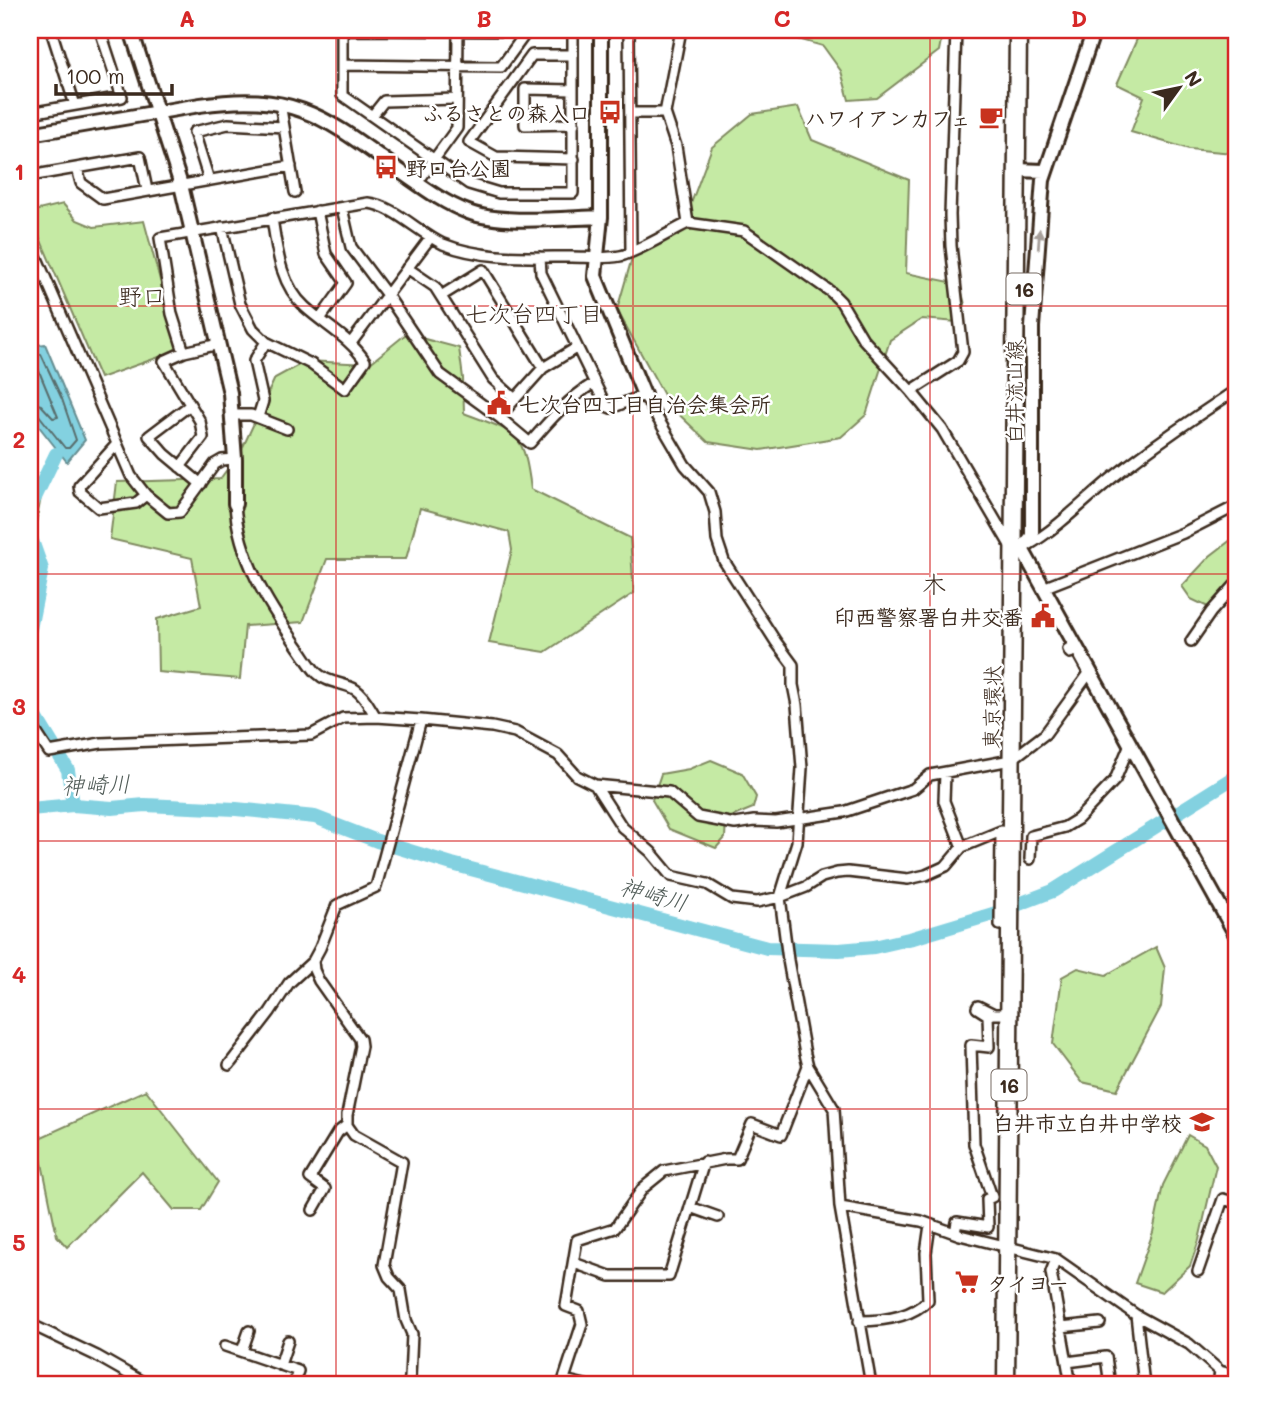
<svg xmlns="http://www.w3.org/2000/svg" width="1266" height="1415" viewBox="0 0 1266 1415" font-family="Mali,'Klee One',sans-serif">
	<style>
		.green { fill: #c5eaa4; stroke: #808a61; stroke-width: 2 }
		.water { fill: #83d1e0; stroke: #668e92; stroke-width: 2 }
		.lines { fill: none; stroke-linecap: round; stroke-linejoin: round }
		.shore { stroke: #586d6c; stroke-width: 2 }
		.river { stroke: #83d1e0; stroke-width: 14 }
		.street-casing { stroke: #3b2a1e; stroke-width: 14 }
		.secondary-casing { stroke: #3b2a1e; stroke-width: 18 }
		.highway-casing { stroke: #3b2a1e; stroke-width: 21 }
		.street { stroke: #fff; stroke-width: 9 }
		.secondary { stroke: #fff; stroke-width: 12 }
		.highway { stroke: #fff; stroke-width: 16 }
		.oneway { fill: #a79f9a }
		.grid { fill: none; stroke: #d62828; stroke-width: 2; stroke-opacity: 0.55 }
		.labels { text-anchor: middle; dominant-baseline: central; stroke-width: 5; stroke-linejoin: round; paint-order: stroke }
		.shield { fill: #fff; stroke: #766a62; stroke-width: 2 }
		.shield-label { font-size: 19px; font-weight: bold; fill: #3b2a1e }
		.poi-label { font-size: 21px; font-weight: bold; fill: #3b2a1e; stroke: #fff; text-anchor: end }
		.street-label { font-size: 21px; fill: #3b2a1e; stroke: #fff }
		.neighbourhood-label { font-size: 23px; fill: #3b2a1e; stroke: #fff }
		.water-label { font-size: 23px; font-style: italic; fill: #515c58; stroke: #fff }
		.quarter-label { font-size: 24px; fill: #3b2a1e; stroke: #fff }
		.neatline { fill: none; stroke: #d62828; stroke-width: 2.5 }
		.grid-label { font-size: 23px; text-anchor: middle; font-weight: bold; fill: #d62828 }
	</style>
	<rect width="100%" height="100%" fill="#fff"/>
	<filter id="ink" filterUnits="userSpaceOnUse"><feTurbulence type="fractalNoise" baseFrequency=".0143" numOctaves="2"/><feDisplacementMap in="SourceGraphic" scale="14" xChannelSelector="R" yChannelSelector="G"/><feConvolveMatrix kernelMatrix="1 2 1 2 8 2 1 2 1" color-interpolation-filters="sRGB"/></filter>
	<g filter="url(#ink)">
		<path class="green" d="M766 30H943L939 51 877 98 849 100 841 71 823 46Z
			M1141 30H1236V150L1233 153 1189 149 1131 132 1144 97 1117 84Z
			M798 107 812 140 909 180 906 273 960 284 965 305 957 322 922 319 890 340 866 415 841 437 761 450 708 442 670 406 617 310 634 251 683 225 712 147 752 114Z
			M63 204 77 220 94 227 144 221 179 350 100 378 30 215V212Z
			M406 334 459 348 463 378 464 413C517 434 523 428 531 489L630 538 634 593 545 652 489 643 512 550 509 532 420 508 406 559H327L303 622 245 626 240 679 158 672 157 619 201 606 192 558 110 539 117 482 220 479 242 449 275 378 306 361 369 364Z
			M30 476 44 482 30 553Z
			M1236 536V580L1208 607 1191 599 1182 586 1210 556Z
			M711 760 742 773 756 797 753 808 726 819 725 838 716 848 669 829 652 800 661 774 689 769Z
			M1156 947 1165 968 1161 1007 1117 1090 1082 1082 1053 1044 1062 977 1078 968 1106 975Z
			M146 1090 218 1182 201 1210H174L142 1172 67 1247 57 1236 37 1139Z
			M1188 1135 1205 1145 1216 1166 1199 1240 1190 1266 1162 1292 1135 1283 1153 1232 1163 1185Z"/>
		<path class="water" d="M45 344 85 440 67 462 30 415V346Z"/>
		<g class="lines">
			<path class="shore" d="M30 353 41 354 62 399 76 440 69 448H65L38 414 30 411
				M30 362 36 364 58 417 53 418 41 405 30 402"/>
			<path class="river" d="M30 508 56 454
				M30 535 42 569 30 629
				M30 707 68 770 73 805
				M30 809 73 805 112 808 145 805 236 809 315 817 377 841 452 864 767 948 839 950 874 947 913 938 993 914 1053 891 1236 776"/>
			<g class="street-casing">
				<path id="street" d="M51 30 75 105
					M342 30V95L469 184 499 193H573V30
					M342 30 527 31
					M629 30 631 251
					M573 55H532L469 142 496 157 574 159
					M342 65 501 67 528 30
					M573 90 525 89V125L574 124
					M280 103 295 192
					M30 113 122 97 100 30
					M630 113H665
					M372 116 384 101 457 99
					M77 168 81 183 103 199 291 166
					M30 176 140 157 147 190
					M209 180 194 132 228 124 284 127
					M417 183 457 128 458 30
					M342 208 351 247 387 295 440 374 499 417 530 443C549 421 568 399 594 383
					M317 211 326 254 346 283 320 319
					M688 223 744 231 831 292 841 302 863 339 911 391 942 429 1011 547
					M222 227 240 304 253 329 266 342 311 364 345 389 365 361C349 337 326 326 305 307 280 284 277 250 272 218
					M30 242 131 476 146 495 168 513 180 512 215 464 222 460 235 459
					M540 257 541 273 606 406 611 408 644 395 685 465 709 492 715 512 717 540 724 561 776 642 793 665V685L797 705 802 768 797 842 780 897 788 960 805 1054 808 1066 834 1109 840 1207 871 1385
					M407 268 435 287 493 379 515 399
					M441 296 483 270 543 368
					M351 343 430 238
					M184 352 172 314 160 238 368 203C393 205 419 233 443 244 483 260 529 257 571 257 587 257 605 259 620 256 636 253 671 231 688 223L676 146 665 113 681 30
					M911 391 958 361 963 352 951 246 950 215 956 30
					M190 405 149 436 165 454 201 484
					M233 415H251L287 429
					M258 417 263 401 254 361 266 342
					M499 417 543 368 576 348
					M117 444 79 486 80 492 99 508 136 503 146 495
					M180 467 203 437 200 421 164 361 184 352 219 344
					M235 504C238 557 268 604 298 647 304 655 310 666 317 673 328 684 344 682 356 690 365 696 370 708 376 717
					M1027 546C1059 527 1084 501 1112 478 1152 446 1194 418 1236 390
					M1043 588 1183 533 1236 506
					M1191 641 1211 612 1236 584
					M1075 645 1068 649 1070 653 1077 649
					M30 723 49 752 101 743 311 735 343 718 376 717 421 720 492 727 515 732 558 755 577 776 595 785 669 792 698 817 735 824 754 821 776 822 844 812 913 789 930 775 1011 760 1045 734 1090 672
					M945 773 944 801 962 847
					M595 785 622 827 651 852 671 876 707 884 732 899 757 902 780 897 806 887 822 877 837 873 848 872 908 879 926 875 946 866 962 847 1001 831 1000 925
					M1030 859 1031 836 1065 827 1078 819 1115 780 1130 744
					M229 1065 270 1012 289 983 313 961
					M690 1207 718 1217
					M840 1207 921 1221 960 1235 1056 1259 1136 1315 1189 1344 1220 1371 1236 1376
					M313 1210 325 1189 310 1178 338 1132 347 1125
					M955 1233 957 1222 988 1227 987 1199 992 1197 974 1144 971 1045 989 1047 988 1015 977 1008 978 1006 994 1014H1009
					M1056 1259 1051 1272 1071 1385
					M574 1263 610 1276H669L704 1162
					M1198 1271 1223 1199 1236 1203
					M1136 1315 1144 1385
					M859 1321C882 1321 911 1318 928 1300L926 1253 930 1225
					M30 1324 97 1356 148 1385
					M1061 1327 1100 1323
					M225 1346 298 1371 293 1385
					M242 1351 249 1331
					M1067 1362 1106 1357 1110 1385
					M280 1365 288 1341
					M564 1380 585 1385
					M408 1385 410 1378 412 1334 406 1320 401 1290 389 1277 384 1265 402 1162 354 1135 347 1125V1115L361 1046 360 1039 319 981 314 970 313 961 320 948 337 905 376 887 421 720
					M562 1385 582 1324 579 1311 566 1306 577 1240 615 1228 643 1188 664 1171 726 1159H737L752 1124 781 1135 808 1066
					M1218 1385 1220 1371"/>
			</g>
			<g class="secondary-casing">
				<path id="secondary" d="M131 30 181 185 230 393 235 459V504
					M601 30V217L595 276 644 395
					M30 134 200 105C298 90 328 120 404 174 424 188 444 203 468 212 501 225 564 218 601 217
					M1017 170 1044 171
					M1022 549 1032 536V327L1043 180 1094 30
					M1022 549 1236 935"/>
			</g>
			<g class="highway-casing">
				<path id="highway" d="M1006 1385 1018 30"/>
			</g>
			<use href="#street" class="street"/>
			<use href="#secondary" class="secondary"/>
			<use href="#highway" class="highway"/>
		</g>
		<defs><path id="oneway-solid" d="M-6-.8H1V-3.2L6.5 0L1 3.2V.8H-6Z" transform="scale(1.75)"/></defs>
		<use class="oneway" href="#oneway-solid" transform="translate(1039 239) rotate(-86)"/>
	</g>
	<path class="grid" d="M336 30V1385M633 30V1385M930 30V1385M30 306H1236M30 574H1236M30 841H1236M30 1109H1236"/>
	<defs>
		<g id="bus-bare" transform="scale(1.89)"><path d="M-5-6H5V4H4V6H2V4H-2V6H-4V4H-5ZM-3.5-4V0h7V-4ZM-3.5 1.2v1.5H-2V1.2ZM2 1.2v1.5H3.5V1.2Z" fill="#c8321e" stroke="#fff" stroke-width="2.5" paint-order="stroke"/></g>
		<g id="cafe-bare" transform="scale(1.89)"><path d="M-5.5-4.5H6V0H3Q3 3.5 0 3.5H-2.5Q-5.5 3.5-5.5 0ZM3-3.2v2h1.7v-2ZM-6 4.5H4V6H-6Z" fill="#c8321e" stroke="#fff" stroke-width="2.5" paint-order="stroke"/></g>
		<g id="civic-bare" transform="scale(1.89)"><path d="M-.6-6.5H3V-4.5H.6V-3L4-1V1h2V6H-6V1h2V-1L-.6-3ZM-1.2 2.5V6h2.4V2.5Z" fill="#c8321e" stroke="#fff" stroke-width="2.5" paint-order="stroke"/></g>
		<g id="school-bare" transform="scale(1.89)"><path d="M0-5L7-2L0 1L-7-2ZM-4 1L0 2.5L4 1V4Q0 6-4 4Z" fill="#c8321e" stroke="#fff" stroke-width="2.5" paint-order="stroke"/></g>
		<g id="supermarket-bare" transform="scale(1.89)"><path d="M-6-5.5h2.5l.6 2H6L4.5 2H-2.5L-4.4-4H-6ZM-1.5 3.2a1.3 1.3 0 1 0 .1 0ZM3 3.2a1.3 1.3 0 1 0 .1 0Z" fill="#c8321e" stroke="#fff" stroke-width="2.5" paint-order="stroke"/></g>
	</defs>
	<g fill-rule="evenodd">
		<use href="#bus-bare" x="610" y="112"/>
		<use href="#cafe-bare" x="991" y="117"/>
		<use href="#bus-bare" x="386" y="167"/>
		<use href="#civic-bare" x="499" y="403"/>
		<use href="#civic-bare" x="1043" y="616"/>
		<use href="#school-bare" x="1202" y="1122"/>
		<use href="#supermarket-bare" x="967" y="1282"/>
	</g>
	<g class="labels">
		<g class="shield">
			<rect x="1006.5" y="273.5" width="35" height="31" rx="5"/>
			<rect x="991.5" y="1069.5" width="35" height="31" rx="5"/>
		</g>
		<g class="shield-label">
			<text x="1024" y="289">16</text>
			<text x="1009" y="1085">16</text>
		</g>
		<g class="poi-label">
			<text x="590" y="112">ふるさとの森入口</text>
			<text x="971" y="117">ハワイアンカフェ</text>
			<text x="406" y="167" text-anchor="start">野口台公園</text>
			<text x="519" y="403" text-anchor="start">七次台四丁目自治会集会所</text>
			<text x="1023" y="616">印西警察署白井交番</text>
			<text x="1182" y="1122">白井市立白井中学校</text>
			<text x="987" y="1282" text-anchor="start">タイヨー</text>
		</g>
		<g class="street-label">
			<text transform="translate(1013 392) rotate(-90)">白井流山線</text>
			<text transform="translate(991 707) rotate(-89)">東京環状</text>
		</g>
		<g class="neighbourhood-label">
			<text x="534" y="313">七次台四丁目</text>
		</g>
		<g class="water-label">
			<text transform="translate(96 784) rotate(-2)">神崎川</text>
			<text transform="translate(654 894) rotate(15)">神崎川</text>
		</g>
		<g class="quarter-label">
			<text x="142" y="295">野口</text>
			<text x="934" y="583">木</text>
		</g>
	</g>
	<rect width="1266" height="1415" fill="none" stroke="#fff" stroke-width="77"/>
	<g transform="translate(1179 88) rotate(57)" stroke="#ffffff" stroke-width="5" paint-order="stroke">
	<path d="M0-5L12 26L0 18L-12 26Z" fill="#3b2a1e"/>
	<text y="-10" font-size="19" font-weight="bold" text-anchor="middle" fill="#3b2a1e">N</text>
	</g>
	<path d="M56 84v10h116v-10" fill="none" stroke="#3b2a1e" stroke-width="3.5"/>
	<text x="66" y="84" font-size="21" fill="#3b2a1e" stroke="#ffffff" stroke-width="5" paint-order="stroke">100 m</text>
	<rect x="38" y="38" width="1190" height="1338" class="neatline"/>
	<g class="grid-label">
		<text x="187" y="27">A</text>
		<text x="484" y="27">B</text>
		<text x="782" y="27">C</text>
		<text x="1079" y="27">D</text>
		<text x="19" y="180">1</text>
		<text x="19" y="448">2</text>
		<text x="19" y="715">3</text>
		<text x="19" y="983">4</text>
		<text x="19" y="1251">5</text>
	</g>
</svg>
